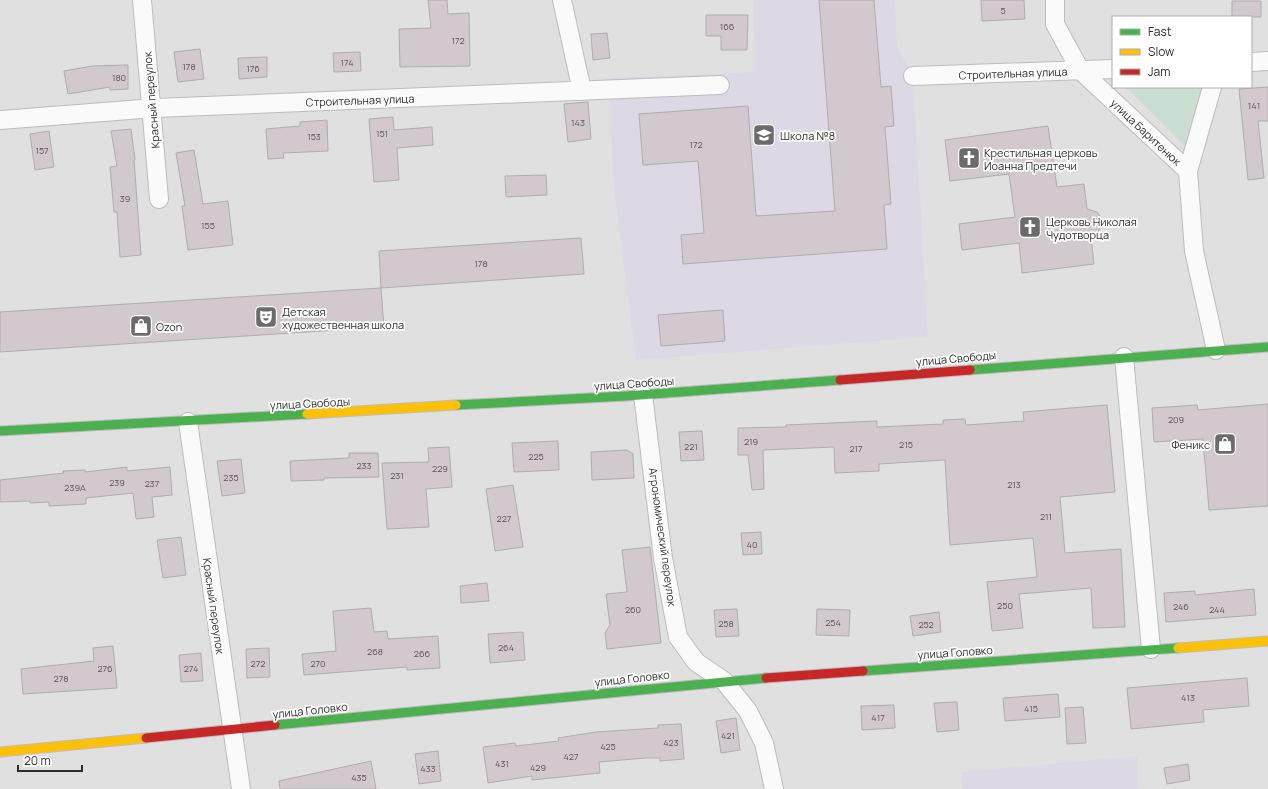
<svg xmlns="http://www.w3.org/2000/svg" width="1268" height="789" viewBox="0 0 1268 789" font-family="Manrope,sans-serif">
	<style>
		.education { fill: #dcd9e5 }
		.green { fill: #caded4 }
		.building { fill: #d1c9cd; stroke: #aeadad }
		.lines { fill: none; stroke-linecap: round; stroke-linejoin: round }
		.street-casing { stroke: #bcbcbd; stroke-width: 20 }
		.fast-casing { stroke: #bcbcbd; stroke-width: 11 }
		.slow-casing { stroke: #bcbcbd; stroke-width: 11 }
		.jam-casing { stroke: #bcbcbd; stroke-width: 11 }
		.street { stroke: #fafafa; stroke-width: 18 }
		.fast { stroke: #4caf50; stroke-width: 9 }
		.slow { stroke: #ffc107; stroke-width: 9 }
		.jam { stroke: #c62828; stroke-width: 9 }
		.labels { text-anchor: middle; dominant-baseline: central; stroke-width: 3.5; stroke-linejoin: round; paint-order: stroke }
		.number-label { font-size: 9px; fill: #585658 }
		.street-label { font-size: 11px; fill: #2c2c2d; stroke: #fff }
		.poi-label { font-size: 11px; fill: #2c2c2d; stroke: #fff; text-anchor: start }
	</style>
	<rect width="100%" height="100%" fill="#e1e0e1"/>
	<path class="education" d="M753 0H895L897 46 913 76 928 337 636 360 613 181 609 78 755 72Z
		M1137 756 1138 789H962L961 772Z"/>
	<path class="green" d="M1126 87H1203L1187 149Z"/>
	<path class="building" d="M428 0H447L448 14 469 13 470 66 400 67 399 29 431 28Z
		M819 0H874L881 87 891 86 894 126 885 127 891 204 884 205 887 249 683 264 681 235 704 233 698 161 643 165 639 114 748 106 756 216 835 211Z
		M981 0H1024L1025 19 982 21Z
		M1232 1H1261V17H1232Z
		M706 15H748L747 50H721V36H706Z
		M607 33 610 58 593 60 591 34Z
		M200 49 204 79 178 82 174 52Z
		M360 52 361 71 334 72 333 53Z
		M267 57V77L239 79 238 58Z
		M128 65V89L110 90V87L68 94 64 71 92 66Z
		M1268 87V121H1258L1264 178 1248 180 1239 89Z
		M588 102 591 139 568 142 564 104Z
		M393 117 394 130 432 127 433 145 397 148 399 180 374 182 369 119Z
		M327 120 328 151 283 153 284 158 268 159 266 129 300 126V122Z
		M1048 126 1057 187 1084 184 1087 209 1097 212 1102 219 1099 231 1091 237 1094 264 1022 273 1019 243 962 250 959 224 1015 217 1009 174 950 181 945 140Z
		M131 129 135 160H134L141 255 120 257 117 212H114L110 167 117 166 111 131Z
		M49 131 54 167 35 170 30 134Z
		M194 150 203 204 228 201 233 245 188 250 182 206H185L176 153Z
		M546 175 547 195 506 197 505 176Z
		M581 238 584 274 381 288 379 251Z
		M381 288 384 327 0 352V312Z
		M723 310 725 341 661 346 658 315Z
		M1268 404V506L1209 510 1203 439 1154 442 1152 408 1197 405 1198 410Z
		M1107 405 1115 492 1060 497 1065 553 1121 549 1125 627 1093 628 1091 588 1019 594 1023 628 992 631 987 582 1037 577 1033 538 950 545 945 460 879 464V471L835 473 834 447 763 450 764 489 752 490 748 455H738V428L786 427V425L877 421V427L943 424V420L965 419 966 425 1024 421 1023 412Z
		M702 431 704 460 681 461 679 432Z
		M558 441 559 470 514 472 512 443Z
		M449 447 452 487 426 489 429 527 387 529 382 463 429 462 428 448Z
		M627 450 633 454 634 478 592 480 591 452Z
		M349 453H378L379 477 324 478V480L291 481 290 461 349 458Z
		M241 459 245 493 222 496 217 461Z
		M127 467V471L170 467 172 495 152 497 154 517 136 519 133 493 86 498V504L49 506V502L30 503V501L0 502V480L64 473 63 471 85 470V472Z
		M513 485 523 547 495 551 486 489Z
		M761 532 762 554 743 555 741 533Z
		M181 537 186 575 163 578 157 540Z
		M650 547 661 643 607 649 605 633 610 625 606 594 627 592 622 550Z
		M487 583 489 601 461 603 460 586Z
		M1254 589 1256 615 1166 622 1164 593 1195 591V595Z
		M371 608 374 632 387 631 388 639 438 636 440 668 407 670V667L304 675 302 654 336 651 333 611Z
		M737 609 739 636 716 637 714 610Z
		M817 609 850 610 849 636 816 635Z
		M939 612 941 632 913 636 910 616Z
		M523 632 525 660 490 663 488 634Z
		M113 646 117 688 23 694 21 669 94 661 93 648Z
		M269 648 270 677 247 678 246 649Z
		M201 653 203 681 181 682 179 655Z
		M1247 678 1249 706 1203 710 1204 722 1131 729 1127 688Z
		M1058 694 1060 717 1005 721 1003 698Z
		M957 702 959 730 937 732 934 703Z
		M894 705 895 728 862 730 861 706Z
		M1083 707 1086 743 1067 744 1065 708Z
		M736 718 740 750 721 753 716 721Z
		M681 724 684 759 660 761V758H645L599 762 600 773 532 780V776L488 783 483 747 515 743 516 746 559 741 558 738 596 732 658 728V725Z
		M438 751 441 781 419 784 415 754Z
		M371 761 376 789H280L279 781Z
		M1188 764 1190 780 1167 784 1164 768Z"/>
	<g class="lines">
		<g class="street-casing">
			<path id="street" d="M142 0 159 199
				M562 0 582 91
				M1055 0V24L1080 70 1188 171 1194 251 1216 350
				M1251 62 1268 61
				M913 76 1113 69
				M0 120 155 108 720 85
				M1188 171 1212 87
				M1124 357 1151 649
				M643 395 663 558 678 637 696 662 724 681 748 711 764 743 774 789
				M188 422 241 789"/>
		</g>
		<g class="fast-casing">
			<path id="fast" d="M970 370 1268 347
				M456 405 626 396 840 380
				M0 431 307 414
				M863 671 1178 648
				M275 725 766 678"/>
		</g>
		<g class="slow-casing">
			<path id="slow" d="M307 414 456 405
				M1178 648 1268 641
				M0 752 146 738"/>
		</g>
		<g class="jam-casing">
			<path id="jam" d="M840 380 970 370
				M766 678 863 671
				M146 738 275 725"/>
		</g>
		<use href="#street" class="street"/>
		<use href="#fast" class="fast"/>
		<use href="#slow" class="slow"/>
		<use href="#jam" class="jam"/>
	</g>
	<defs>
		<g id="school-square" transform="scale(1.15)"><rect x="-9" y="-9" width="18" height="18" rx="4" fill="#6b6b6c" stroke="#fff"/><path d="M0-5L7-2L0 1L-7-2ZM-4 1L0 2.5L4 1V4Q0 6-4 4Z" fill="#fff"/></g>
		<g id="church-square" transform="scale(1.15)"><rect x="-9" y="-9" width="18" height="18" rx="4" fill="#6b6b6c" stroke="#fff"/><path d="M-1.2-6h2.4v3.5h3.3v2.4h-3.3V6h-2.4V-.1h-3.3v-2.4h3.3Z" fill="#fff"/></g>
		<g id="theatre-square" transform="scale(1.15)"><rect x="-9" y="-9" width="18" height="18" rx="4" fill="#6b6b6c" stroke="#fff"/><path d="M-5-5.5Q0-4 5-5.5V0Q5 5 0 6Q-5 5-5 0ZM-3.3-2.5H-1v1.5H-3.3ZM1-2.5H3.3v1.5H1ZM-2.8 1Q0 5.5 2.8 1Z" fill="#fff"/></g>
		<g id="shop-square" transform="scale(1.15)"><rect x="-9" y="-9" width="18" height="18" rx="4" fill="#6b6b6c" stroke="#fff"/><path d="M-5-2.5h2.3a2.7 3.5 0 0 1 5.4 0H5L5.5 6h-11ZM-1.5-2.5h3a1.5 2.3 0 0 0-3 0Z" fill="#fff"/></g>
	</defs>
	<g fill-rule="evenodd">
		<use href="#school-square" x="764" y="135"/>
		<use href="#church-square" x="969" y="158"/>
		<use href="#church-square" x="1030" y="227"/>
		<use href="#theatre-square" x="266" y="317"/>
		<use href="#shop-square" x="141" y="326"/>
		<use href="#shop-square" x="1225" y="444"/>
	</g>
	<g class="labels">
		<g class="number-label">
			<text x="1003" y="10">5</text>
			<text x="727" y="26">166</text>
			<text x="458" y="40">172</text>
			<text x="347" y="62">174</text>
			<text x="189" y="66">178</text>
			<text x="253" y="68">176</text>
			<text x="119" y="77">180</text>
			<text x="1254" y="105">141</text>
			<text x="578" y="122">143</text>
			<text x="382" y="133">151</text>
			<text x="314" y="136">153</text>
			<text x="696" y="144">172</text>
			<text x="42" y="150">157</text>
			<text x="125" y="198">39</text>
			<text x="208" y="225">155</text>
			<text x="481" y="263">178</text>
			<text x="1176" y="419">209</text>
			<text x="751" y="441">219</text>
			<text x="906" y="444">215</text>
			<text x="691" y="446">221</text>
			<text x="856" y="448">217</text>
			<text x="536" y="456">225</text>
			<text x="364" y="465">233</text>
			<text x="440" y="468">229</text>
			<text x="397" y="475">231</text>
			<text x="231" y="477">235</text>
			<text x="117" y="482">239</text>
			<text x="152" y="483">237</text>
			<text x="1014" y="484">213</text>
			<text x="75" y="487">239А</text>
			<text x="1046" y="516">211</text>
			<text x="504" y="518">227</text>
			<text x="752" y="544">40</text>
			<text x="1005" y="605">250</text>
			<text x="1181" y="606">246</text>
			<text x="633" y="609">260</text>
			<text x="1217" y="609">244</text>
			<text x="833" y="622">254</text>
			<text x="726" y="623">258</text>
			<text x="926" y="624">252</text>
			<text x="506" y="647">264</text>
			<text x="375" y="651">268</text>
			<text x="422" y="653">266</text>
			<text x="258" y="663">272</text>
			<text x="318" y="663">270</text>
			<text x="105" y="668">276</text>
			<text x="191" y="668">274</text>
			<text x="61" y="678">278</text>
			<text x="1188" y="697">413</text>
			<text x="1031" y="708">415</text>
			<text x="878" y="717">417</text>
			<text x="728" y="735">421</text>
			<text x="671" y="742">423</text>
			<text x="608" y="746">425</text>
			<text x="571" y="756">427</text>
			<text x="502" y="763">431</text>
			<text x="538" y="767">429</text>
			<text x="428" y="768">433</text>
			<text x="359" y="777">435</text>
		</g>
		<g class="street-label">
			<text transform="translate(1013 73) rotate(-2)">Строительная улица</text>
			<text transform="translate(151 100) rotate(-95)">Красный переулок</text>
			<text transform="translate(360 100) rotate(-2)">Строительная улица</text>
			<text transform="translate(1146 132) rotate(43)">улица Баритенюк</text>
			<text transform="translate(956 358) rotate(-5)">улица Свободы</text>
			<text transform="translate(634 383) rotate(-4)">улица Свободы</text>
			<text transform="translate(310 403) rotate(-3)">улица Свободы</text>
			<text transform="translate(663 537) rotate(82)">Агрономический переулок</text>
			<text transform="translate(214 606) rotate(82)">Красный переулок</text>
			<text transform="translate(955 652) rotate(-4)">улица Головко</text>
			<text transform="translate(632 678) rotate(-6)">улица Головко</text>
			<text transform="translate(310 710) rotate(-6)">улица Головко</text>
		</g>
		<g class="poi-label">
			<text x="780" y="135">Школа №8</text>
			<text x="984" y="152">Крестильная церковь<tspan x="984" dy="13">Иоанна Предтечи</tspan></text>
			<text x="1046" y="221">Церковь Николая<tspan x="1046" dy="13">Чудотворца</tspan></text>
			<text x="282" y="311">Детская<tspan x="282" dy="13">художественная школа</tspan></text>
			<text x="156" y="326">Ozon</text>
			<text x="1210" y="444" text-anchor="end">Феникс</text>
		</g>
	</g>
	<rect x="1112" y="16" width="140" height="72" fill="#ffffff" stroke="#ababab"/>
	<rect x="1120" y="29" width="20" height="6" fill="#4caf50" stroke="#ababab"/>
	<text x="1148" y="36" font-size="12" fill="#2c2c2d">Fast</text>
	<rect x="1120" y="49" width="20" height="6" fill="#ffc107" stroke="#ababab"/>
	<text x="1148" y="56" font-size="12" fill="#2c2c2d">Slow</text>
	<rect x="1120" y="69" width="20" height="6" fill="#c62828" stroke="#ababab"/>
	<text x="1148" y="76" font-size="12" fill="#2c2c2d">Jam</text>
	<path d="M18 765v6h64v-6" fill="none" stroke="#2c2c2d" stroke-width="2"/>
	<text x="24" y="765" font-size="12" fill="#2c2c2d" stroke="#ffffff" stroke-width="3" paint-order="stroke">20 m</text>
</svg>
